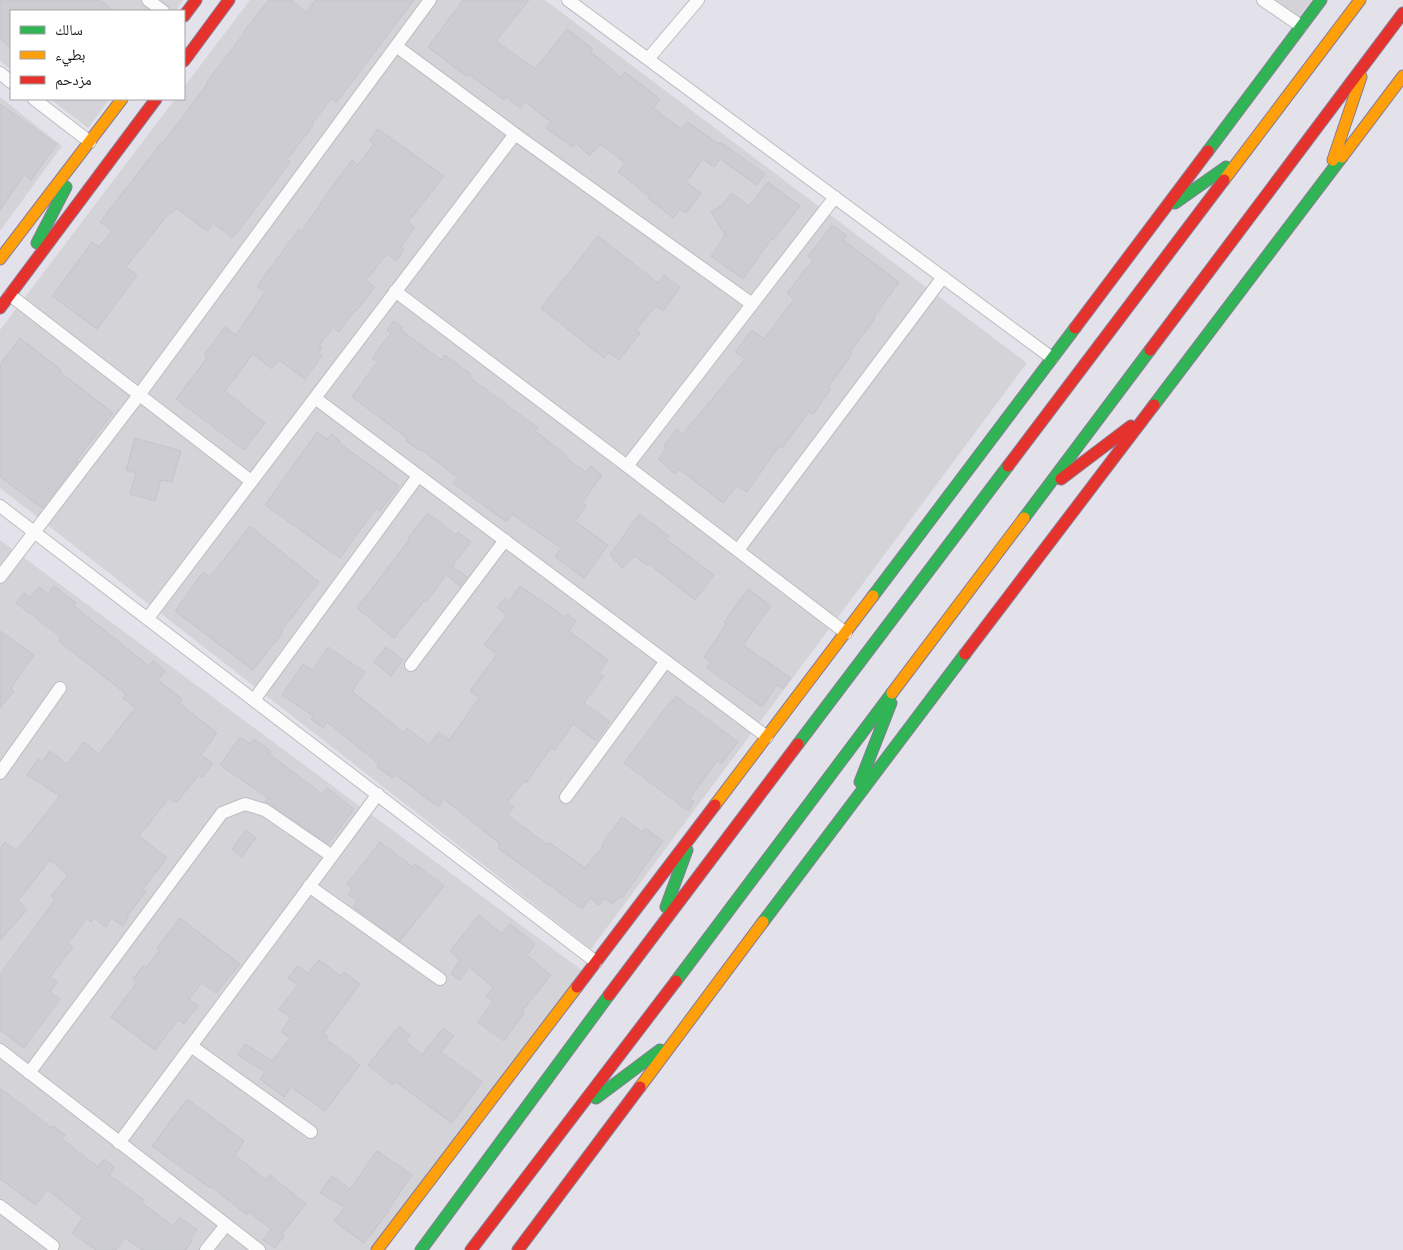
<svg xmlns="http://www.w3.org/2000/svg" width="1403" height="1250" viewBox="0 0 1403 1250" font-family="'Sofia Sans Condensed','Noto Naskh Arabic',sans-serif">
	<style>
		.residential { fill: #d4d4d8 }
		.building { fill: #ccccd2; stroke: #c4c4cd }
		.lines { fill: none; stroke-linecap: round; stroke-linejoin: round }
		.street-casing { stroke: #bdbdc0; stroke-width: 14 }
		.fast-casing { stroke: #877b93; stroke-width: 13 }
		.slow-casing { stroke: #877b93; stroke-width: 13 }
		.jam-casing { stroke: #877b93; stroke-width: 13 }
		.street { stroke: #fbfbfc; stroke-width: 12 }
		.fast { stroke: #30b455; stroke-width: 11 }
		.slow { stroke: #ff9f0a; stroke-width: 11 }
		.jam { stroke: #e5322d; stroke-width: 11 }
	</style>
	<rect width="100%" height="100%" fill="#e3e2ea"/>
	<path class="residential" d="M0 0H183L175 11H11V70L0 61Z
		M250 0H545L1027 363 591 949 0 488V330L175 99H184V87Z
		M1269 0H1312L1299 17Z
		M0 97 62 146 0 231Z
		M50 99H110L88 128Z
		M0 540 583 971 371 1250H0Z"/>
	<path class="building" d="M0 0H100L114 11H11V48L0 39Z
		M269 0H291L306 12 315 0H414L336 103 331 99 312 124 313 126 287 159 290 162 233 238 213 223 207 231 176 208 172 213 170 212 126 267 137 275 97 329 52 296 92 242 99 247 112 231 100 222 162 142 163 143 208 83 207 82 245 32 244 31Z
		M463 0H529L496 41 535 69 567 29 593 49 591 52 621 77 625 72 660 99 653 108 681 129 687 122 719 144 720 142 765 174 757 185 720 159 714 167 703 159 686 182 701 193 686 213 680 209 673 218 648 198 649 196 618 172 625 163 601 144 589 156 576 143 573 147 546 128 551 122 525 102 520 108 506 97 504 100 468 74 466 76 428 47Z
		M0 104 57 144 31 180 24 175 0 210Z
		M378 129 444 176 408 222 415 227 401 247 404 250 396 261 387 254 366 280 375 287 356 311 355 310 339 332 333 327 319 346 322 348 318 353 322 356 305 379 279 360 272 369 253 354 225 391 265 423 244 450 176 399 207 358 204 355 225 327 236 335 265 292 257 286 299 229 302 231 331 188 352 160 358 165 374 144 369 141Z
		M768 182 800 206 773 240 772 238 743 279 711 256 725 235 711 212 722 205 732 193 749 206Z
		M832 225 847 236 843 240 899 282 873 318 875 319 850 352 852 354 828 387 831 389 813 414 809 412 782 448 779 446 747 492 737 486 723 503 679 469 675 474 658 459 667 448 664 446 676 429 683 434 745 359 735 352 752 330 764 339 794 299 787 293 813 260 808 256Z
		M598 236 658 283 664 275 680 287 663 311 656 306 636 330 640 333 619 360 609 352 604 358 541 308Z
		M394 321 403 327 401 330 441 360 445 355 471 374 469 377 538 428 535 431 567 456 566 458 586 472 591 466 602 475 582 503 586 506 575 521 608 545 584 578 555 557 561 548 512 514 507 522 480 503 453 483 457 477 421 449 420 451 405 440 407 438 352 397 377 362 372 358 391 333 387 330Z
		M20 338 61 370 60 372 113 413 76 461 78 462 42 508 0 477V364Z
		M317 432 327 439 331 434 340 441 339 443 399 486 380 511 376 508 340 558 265 505Z
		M135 438 181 451 172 482 161 480 155 501 130 494 136 473 126 470Z
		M428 513 456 535 458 532 471 542 452 566 467 577 460 586 446 575 426 602 424 601 394 638 357 608 380 578 409 540 408 538Z
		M639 514 669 536 666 539 714 575 695 600 649 564 647 565 635 556 622 568 610 555Z
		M250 526 319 582 281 631 283 632 253 670 175 611 203 572 210 577Z
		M54 586 76 603 74 606 149 666 153 661 165 671 158 680 182 699 179 703 217 733 201 755 213 763 202 778 199 775 176 803 169 798 139 836 167 858 142 890 146 892 127 916 129 917 123 926 111 918 106 927 94 918 91 922 87 918 68 943 73 947 50 977 57 982 50 992 60 999 24 1048 0 1030V974L55 900 51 896 68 875 50 860 18 901 27 910 0 940V849L5 842 16 851 60 796 27 775 38 759 42 762 50 751 67 764 84 742 99 754 135 708 123 698 126 694 59 641 61 637 16 603 24 593 30 598 39 587 48 594Z
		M520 586 565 617 567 614 576 621 569 631 608 660 599 673 604 676 584 703 610 722 596 741 573 724 555 750 551 748 526 783 524 781 507 802 514 807 507 815 548 845 550 843 585 868 604 845 602 844 622 817 642 832 645 828 663 841 622 898 619 896 613 904 604 898 599 905 590 898 582 909 498 848 500 844 444 799 438 807 396 775 393 778 377 767 379 764 327 722 323 728 311 719 313 716 282 695 303 664 313 670 328 647 365 672 352 691 404 733 407 728 429 745 439 732 449 740 479 698 470 691 497 654 484 645 507 615 497 608 505 598 509 601Z
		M748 589 771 606 743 645 791 678 783 689 777 685 762 707 707 668 711 662 704 657 727 623 724 622Z
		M0 631 34 655 11 688 14 691 0 708Z
		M386 647 403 660 391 676 374 662Z
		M676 696 738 742 721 764 717 761 690 798 694 802 688 811 624 763 671 701 672 702Z
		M240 737 250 744 254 739 271 751 269 754 322 794 327 788 354 809 328 844 265 802 268 798 220 765Z
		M246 830 256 838 242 857 232 849Z
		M380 842 413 867 415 864 444 886 400 941 353 907 357 901 348 894 352 888 347 884Z
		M479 915 502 934 510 924 535 944 527 955 551 975 522 1011 524 1013 504 1041 478 1022 493 1001 486 996 493 987 469 967 460 980 451 974 460 960 450 951Z
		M180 918 240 964 216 993 202 983 189 999 198 1006 184 1024 178 1020 155 1050 111 1017 137 982 133 979 143 966 146 968 160 950 157 948Z
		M319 960 341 976 344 972 360 984 323 1034 328 1037 326 1039 360 1065 325 1111 291 1087 284 1097 260 1079 265 1072 238 1055 245 1044 272 1061 290 1038 281 1032 291 1018 279 1009 298 985 288 978 297 966 308 973Z
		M399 1026 410 1035 405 1041 422 1055 443 1028 454 1036 441 1052 482 1082 452 1123 396 1082 393 1085 368 1065Z
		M0 1088 52 1128 53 1126 65 1135 62 1139 98 1167 104 1159 115 1168 109 1175 144 1200 142 1203 173 1226 180 1217 197 1230 190 1239 192 1241 186 1250H142L125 1238 116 1250H96L72 1233 83 1218 47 1189 36 1205 0 1179Z
		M187 1099 244 1141 235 1155 266 1180 270 1175 306 1204 282 1234 284 1236 275 1248 263 1240 271 1229 249 1212 247 1215 212 1187 210 1188 152 1146Z
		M377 1151 412 1175 388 1210 389 1211 364 1243 334 1221 345 1207 320 1193 332 1176 350 1189Z"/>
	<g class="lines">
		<g class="street-casing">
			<path id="street" d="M148 0 163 11
				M568 0 1052 358
				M1263 0 1301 26
				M396 46 515 134 752 304
				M648 59 698 0
				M0 73 11 82
				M34 99 90 142
				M395 291 627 466 846 633
				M10 295 251 481
				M315 398 767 737
				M627 466 835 197
				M0 506 596 962
				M738 550 943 277
				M0 577 139 395 430 0
				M148 618 515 134
				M411 665 505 540
				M254 700 418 476
				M0 773 60 688
				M566 797 666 661
				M309 886 440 979
				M191 1046 311 1132
				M0 1050 259 1250
				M29 1073 222 813 245 804 265 810 332 856
				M119 1143 378 794
				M0 1206 53 1246
				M206 1250 226 1225"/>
		</g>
		<g class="fast-casing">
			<path id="fast" d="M1208 151 1321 0
				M1175 203 1226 167
				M37 243 66 187
				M1154 405 1342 157
				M1024 518 1150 350
				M873 596 1075 328
				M798 744 1008 466
				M860 782 891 703
				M666 907 687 850
				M763 922 965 654
				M676 981 892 693
				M596 1098 660 1050
				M421 1250 609 995"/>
		</g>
		<g class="slow-casing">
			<path id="slow" d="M1342 157 1403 76
				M1333 160 1361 77
				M1224 180 1360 0
				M0 259 122 99
				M892 693 1024 518
				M715 805 873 596
				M640 1087 763 922
				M377 1250 577 987"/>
		</g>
		<g class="jam-casing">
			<path id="jam" d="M184 16 196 0
				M184 61 229 0
				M0 308 156 99
				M1075 328 1208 151
				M1150 350 1403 13
				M1008 466 1224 180
				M1061 479 1131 426
				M965 654 1154 405
				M577 987 715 805
				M609 995 798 744
				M471 1250 676 981
				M518 1250 640 1087"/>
		</g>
		<use href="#street" class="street"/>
		<use href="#fast" class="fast"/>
		<use href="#slow" class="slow"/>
		<use href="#jam" class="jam"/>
	</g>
	<rect x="10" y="10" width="175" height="90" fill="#ffffff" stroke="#a3a3a3"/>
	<rect x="20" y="26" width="25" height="8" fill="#30b455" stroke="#a3a3a3"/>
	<text x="55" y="35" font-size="15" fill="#1a1a1a">سالك</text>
	<rect x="20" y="51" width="25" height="8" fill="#ff9f0a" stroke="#a3a3a3"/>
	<text x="55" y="60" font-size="15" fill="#1a1a1a">بطيء</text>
	<rect x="20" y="76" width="25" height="8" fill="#e5322d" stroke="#a3a3a3"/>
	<text x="55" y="85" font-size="15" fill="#1a1a1a">مزدحم</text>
</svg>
